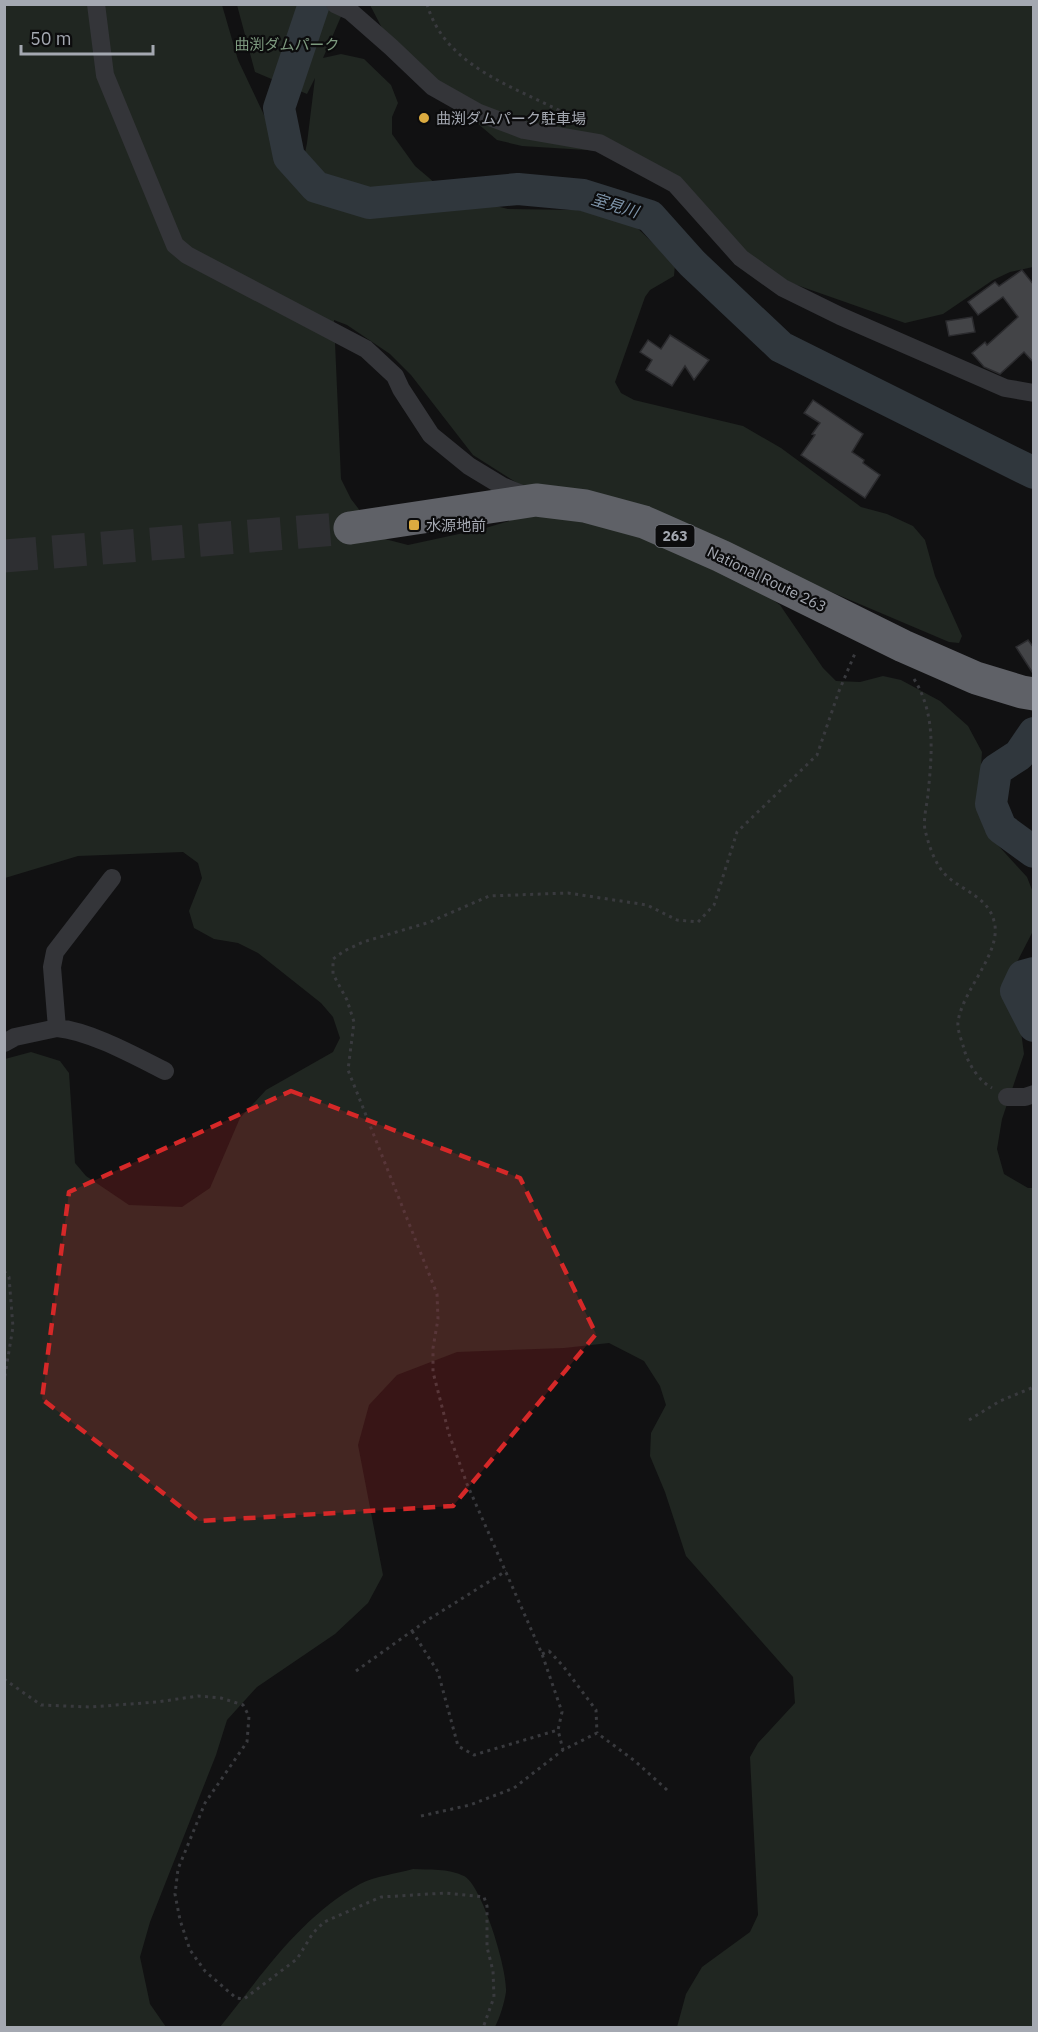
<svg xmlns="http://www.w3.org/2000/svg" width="1038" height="2032" viewBox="0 0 1038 2032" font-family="'IBM Plex Sans','Noto Sans JP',sans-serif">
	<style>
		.green { fill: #202621 }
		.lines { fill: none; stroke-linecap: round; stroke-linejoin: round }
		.river { stroke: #30373d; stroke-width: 32 }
		.building { fill: #434447; stroke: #2b2b2e; stroke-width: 1.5 }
		.highway-tunnel { stroke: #2e2f32; stroke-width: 33; stroke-dasharray: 33 16; stroke-linecap: butt }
		.path { stroke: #393a3e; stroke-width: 3; stroke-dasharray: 3 4.5; stroke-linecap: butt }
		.street { stroke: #343539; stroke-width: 18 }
		.highway { stroke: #5f6167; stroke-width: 33 }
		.marked { fill: #d62828; fill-opacity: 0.2; stroke: #d62828; stroke-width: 4.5; stroke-dasharray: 12 8; stroke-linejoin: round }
		.poi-dot { fill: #dbab40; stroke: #0c0c0d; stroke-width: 2 }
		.labels { text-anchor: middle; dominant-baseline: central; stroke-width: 4.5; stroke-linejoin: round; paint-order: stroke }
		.shield { fill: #0c0c0d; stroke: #767980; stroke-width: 1.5 }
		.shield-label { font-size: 14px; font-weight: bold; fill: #a4a8b1 }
		.park-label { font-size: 15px; fill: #7d9a7f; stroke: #0c0c0d }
		.poi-label { font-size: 15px; fill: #a4a8b1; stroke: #0c0c0d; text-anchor: start }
		.street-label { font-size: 15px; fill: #a4a8b1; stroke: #0c0c0d }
		.water-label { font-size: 16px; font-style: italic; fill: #7e94a9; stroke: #0c0c0d }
	</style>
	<rect width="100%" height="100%" fill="#111112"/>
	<path class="green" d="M5 5H222L238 60 298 187 307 143 315 78 307 94 255 72 237 5H346L323 58 341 54 364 59 391 85 398 103 392 117V134L415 166 442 189 476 201 508 209 576 210 602 214 632 223 675 264 674 276 650 290 645 297 615 382 621 393 634 400 743 426 781 448 861 507 887 514 913 526 925 540 935 576 962 636 959 643 949 642 763 563 522 486 473 455 411 375 390 354 347 325 334 320 341 479 351 499 381 538 408 545 482 529 533 514 626 527 749 582 780 605 823 668 836 681 860 682 883 676 901 680 940 701 968 726 982 752 978 811 985 831 1027 877 1034 895 1033 931 1017 962 1010 987 1020 1024 1024 1054 1002 1119 997 1149 1004 1174 1028 1188H1034L1033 2027H677L686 1994 702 1967 750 1932 758 1915 750 1757 758 1743 795 1703 793 1677 686 1556 665 1492 650 1456 651 1433 666 1405 660 1386 644 1361 609 1343 564 1348 457 1352 397 1375 369 1405 358 1445 383 1575 368 1603 335 1634 257 1687 227 1720 216 1755 150 1922 140 1957 150 2004 166 2027 5 2028V1059L31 1052 60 1061 69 1073 75 1163 86 1176 129 1205 182 1207 210 1188 240 1118 266 1090 333 1052 340 1038 333 1017 321 1003 258 953 238 943 214 939 194 928 189 911 202 878 198 863 183 852 78 856 5 878Z
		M370 5H1033V267L1010 272 993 280 943 314 905 323 791 283 721 236 677 180 618 152 522 146 497 140 408 64 382 28Z
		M413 1869C429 1870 448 1868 464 1876 482 1885 508 1971 506 1992 504 2004 500 2017 495 2027H220C262 1975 300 1917 360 1884 375 1876 396 1874 413 1869Z"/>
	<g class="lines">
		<path class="river" d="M314 4 279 108 289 157 316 187 369 203 518 189 583 195 650 216 692 263 781 347 1034 473
			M1034 733 1019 755 996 770 991 804 1001 828 1034 852
			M1034 973 1023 976 1016 991 1034 1026"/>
	</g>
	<path class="building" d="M1022 270 1034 285V363L1024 352 1000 374 984 367 972 353 985 342 987 345 1018 317 1003 297 978 315 968 302 995 282 999 286Z
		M972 317 975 332 949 336 946 321Z
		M670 335 709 360 694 380 685 366 672 386 646 370 652 360 640 352 648 340 661 349Z
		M813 400 863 434 852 452 864 460 863 463 880 475 865 498 801 455 815 435 812 434 820 423 804 413Z
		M1028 640 1034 648V675L1016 647Z"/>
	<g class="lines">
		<path class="highway-tunnel" d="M4 556 350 528"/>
		<path class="path" d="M427 4C446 71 524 89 577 120
			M914 679C936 714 932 754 928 794 927 805 923 819 925 830 929 846 936 868 949 878 966 892 988 898 994 921 1003 952 962 990 958 1022 957 1030 962 1041 964 1049 968 1064 979 1081 992 1088
			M4 1271 9 1277 13 1327 4 1381
			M969 1420 1000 1401 1034 1387
			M412 1631 438 1672 458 1746 474 1755 558 1730
			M542 1654 549 1651 563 1666 596 1710 597 1733
			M356 1671 426 1621 506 1571
			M4 1679 41 1705 90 1707 157 1702 198 1696 221 1698 243 1705 249 1716 247 1742 205 1803 178 1869 175 1894 180 1920 190 1950 205 1971 236 1998 244 1999 297 1959 313 1933 324 1922 381 1897 446 1893 484 1897 487 1906V1947L493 1971 494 1997 483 2028
			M667 1790 635 1761 597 1733 563 1750 558 1730 562 1712 542 1654 467 1484 449 1434 433 1372V1348L438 1319 437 1294 348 1070 354 1022 347 1000 333 974V959L344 951 363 942 430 922 489 896 568 893 647 905 677 920 698 922 714 905 737 832 817 755 839 691 856 651
			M421 1816 470 1805 514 1788 563 1750"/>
		<path class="street" d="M96 4 105 75 175 245 187 255 366 349 395 376 401 389 431 435 469 466 502 486 529 497
			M335 4 350 11 391 47 433 87 479 113 524 130 599 143 675 184 741 258 783 288 840 316 1005 388 1034 393
			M57 1028C90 1031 135 1056 165 1071
			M4 1043 15 1037 57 1028 52 967 55 952 112 878
			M1007 1097H1025L1034 1094"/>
		<path class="highway" d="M350 528 536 500 585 506 644 522 721 556 903 646 976 678 1022 692 1034 694"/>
	</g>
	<path class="marked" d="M291 1091 520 1178 596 1334 453 1506 199 1521 42 1399 69 1192Z"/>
	<g class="poi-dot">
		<circle cx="424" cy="118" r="6"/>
		<rect x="408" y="519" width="12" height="12" rx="3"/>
	</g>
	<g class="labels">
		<rect class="shield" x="655.5" y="525" width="39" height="22" rx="4.5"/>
		<g class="shield-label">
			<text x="675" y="536">263</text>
		</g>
		<g class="park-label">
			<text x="287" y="44">曲渕ダムパーク</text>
		</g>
		<g class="poi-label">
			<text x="436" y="118">曲渕ダムパーク駐車場</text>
			<text x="426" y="525">水源地前</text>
		</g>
		<g class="street-label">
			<text transform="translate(767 579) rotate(26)">National Route 263</text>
		</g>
		<g class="water-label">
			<text transform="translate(615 205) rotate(17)">室見川</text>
		</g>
	</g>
	<rect width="1038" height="2032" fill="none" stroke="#a4a8b1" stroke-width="12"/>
	<path d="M21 45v9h132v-9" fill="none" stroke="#a4a8b1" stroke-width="3"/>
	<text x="30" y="45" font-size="18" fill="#a4a8b1" stroke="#0c0c0d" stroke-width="4.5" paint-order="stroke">50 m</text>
</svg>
